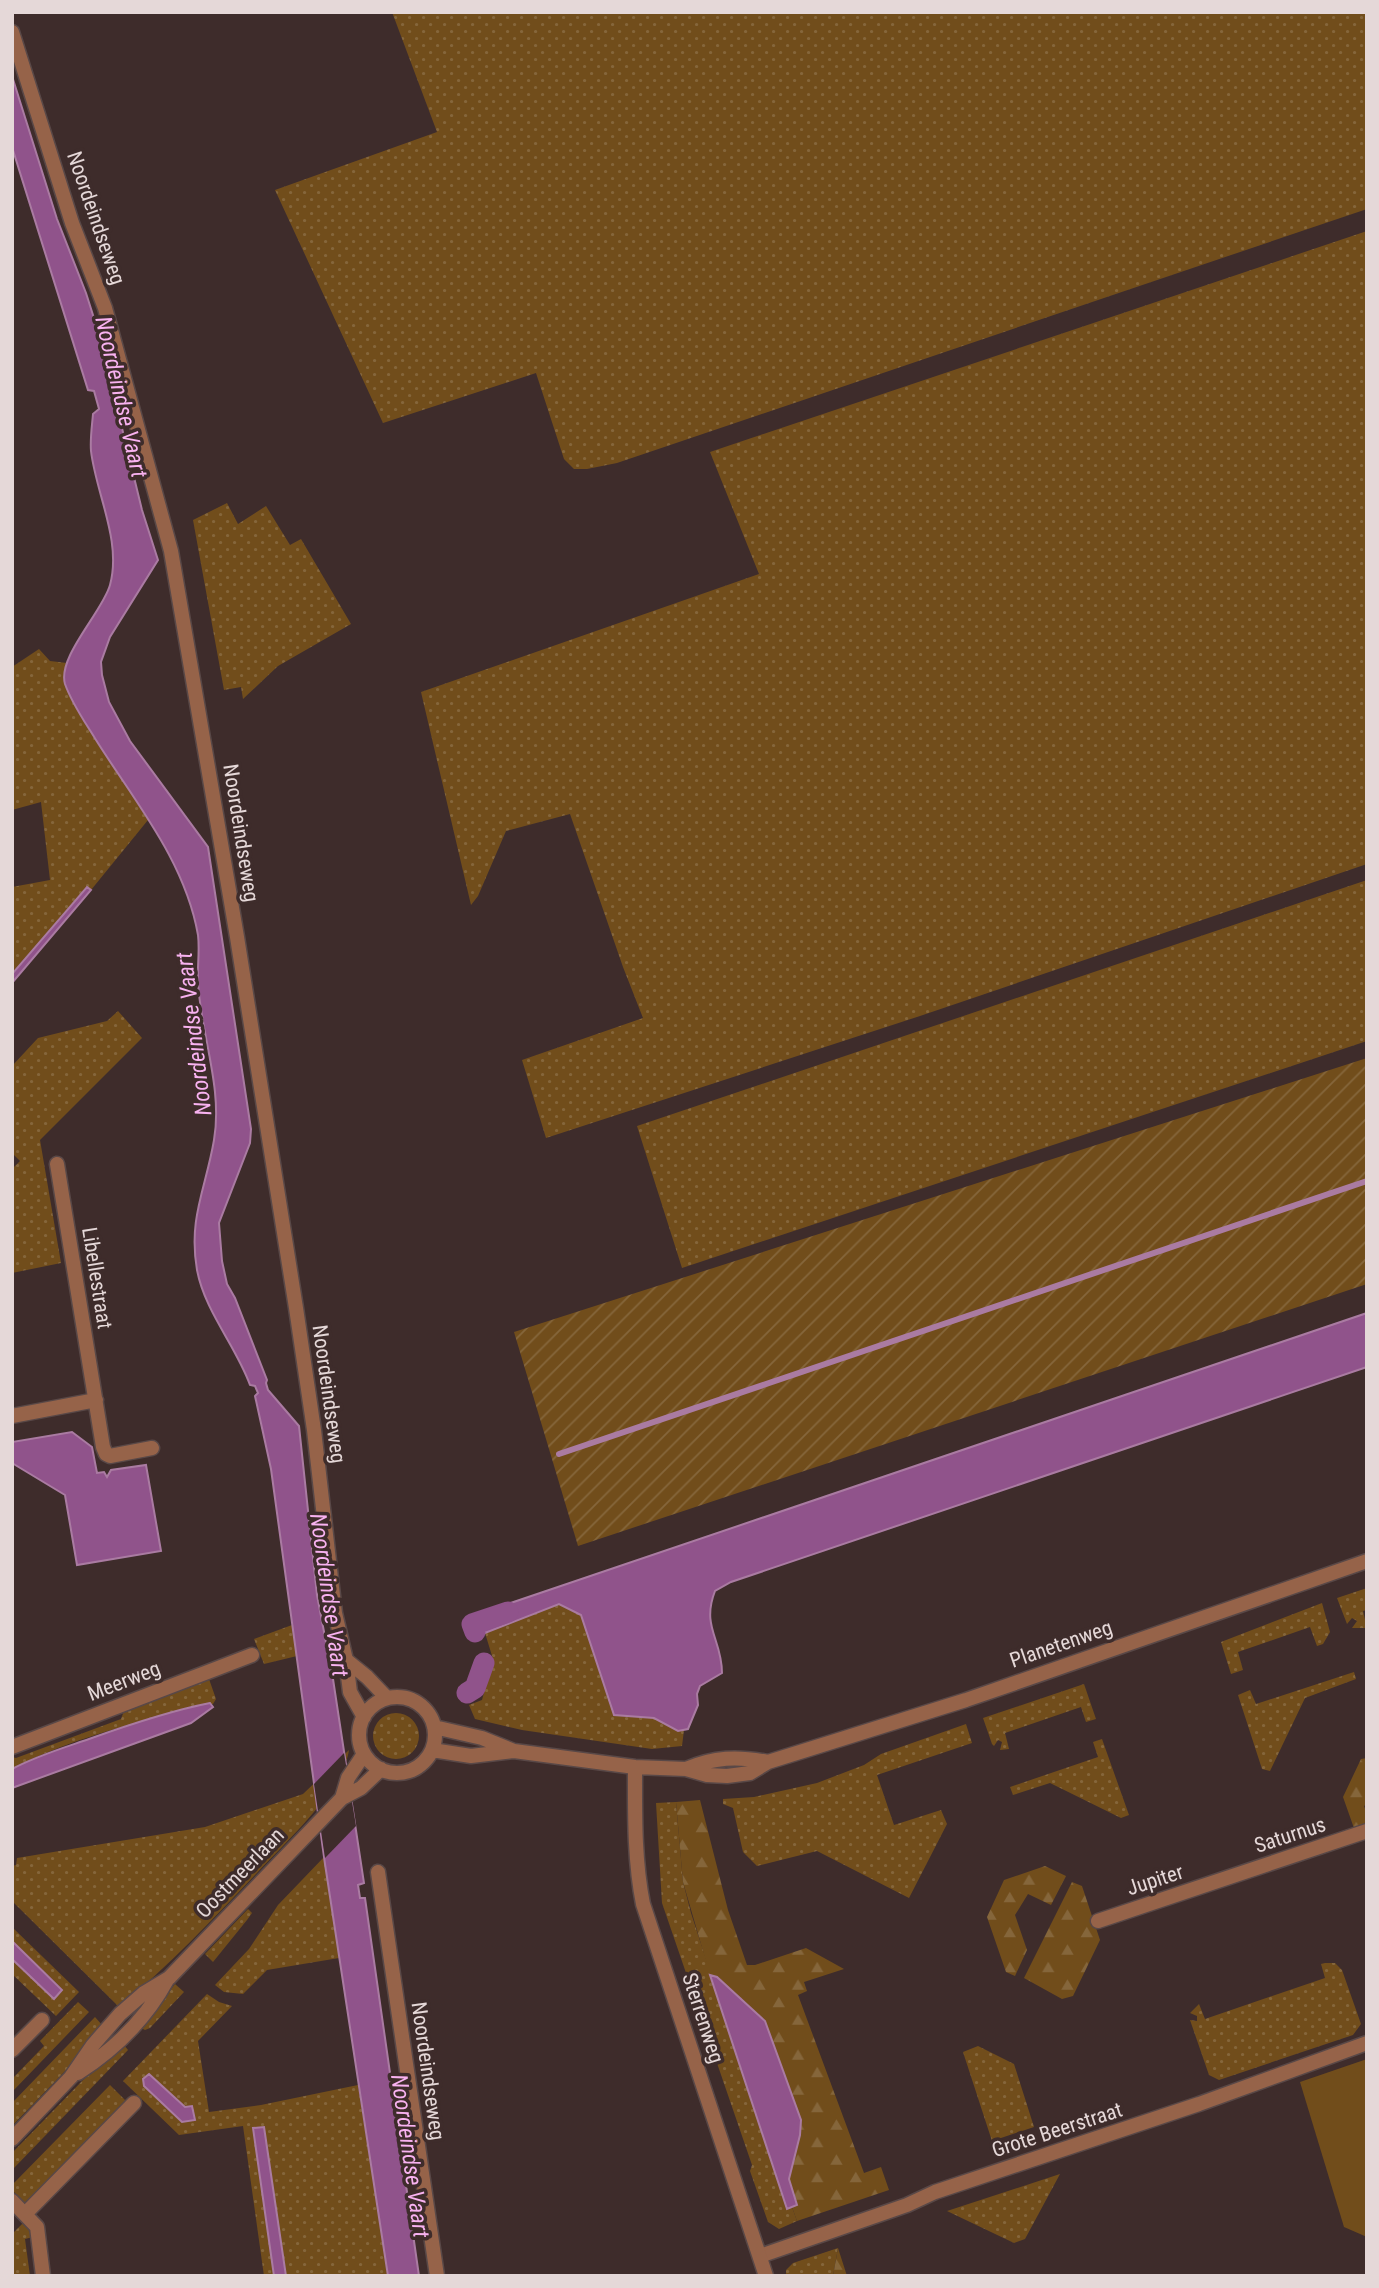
<svg xmlns="http://www.w3.org/2000/svg" width="1379" height="2288" viewBox="0 0 1379 2288" font-family="'Roboto Condensed',sans-serif">
	<style>
		.grass { fill: url(#grass-dots) }
		.forest { fill: url(#forest-firs) }
		.park { fill: #714d1b }
		.garden { fill: url(#garden-furrows) }
		.water { fill: #90538b; stroke: #aa7ba2; stroke-width: 2 }
		.pier { fill: #3e2c2b }
		.lines { fill: none; stroke-linecap: round; stroke-linejoin: round }
		.stream { stroke: #aa7ba2; stroke-width: 6 }
		.canal { stroke: #90538b; stroke-width: 21 }
		.pedestrian-casing { stroke: #594847; stroke-width: 17 }
		.minor-casing { stroke: #594847; stroke-width: 17 }
		.tertiary-casing { stroke: #594847; stroke-width: 17 }
		.pedestrian { stroke: #966349; stroke-width: 14 }
		.minor { stroke: #966349; stroke-width: 14 }
		.tertiary { stroke: #966349; stroke-width: 14 }
		.labels { text-anchor: middle; dominant-baseline: central; stroke-width: 7; stroke-linejoin: round; paint-order: stroke }
		.street-label { font-size: 21px; fill: #e5d8d8; stroke: #3e2c2b }
		.water-label { font-size: 23px; font-style: italic; fill: #f8b2f0; stroke: #3e2c2b }
	</style>
	<defs>
		<pattern id="grass-dots" width="8" height="8" patternUnits="userSpaceOnUse" patternTransform="scale(1.75)"><rect width="8" height="8" fill="#714d1b"/><path d="M2 2h.1M6 6h.1" fill="none" stroke="#85663b" stroke-width="1.8" stroke-linecap="round"/></pattern>
		<pattern id="forest-firs" width="22" height="20" patternUnits="userSpaceOnUse" patternTransform="scale(1.75)"><rect width="22" height="20" fill="#714d1b"/><path d="M5 1l3.5 6h-7zM16 11l3.5 6h-7z" fill="#85663b"/></pattern>
		<pattern id="garden-furrows" width="10" height="10" patternUnits="userSpaceOnUse" patternTransform="scale(1.75)"><rect width="10" height="10" fill="#714d1b"/><path d="M-1 1l2-2M0 10L10 0M9 11l2-2" fill="none" stroke="#85663b"/></pattern>
	</defs>
	<rect width="100%" height="100%" fill="#3e2c2b"/>
	<path class="grass" d="M392 12H1367V209L617 463 587 469H574L564 459 536 373 383 423 275 190 437 132Z
		M1367 231V864L920 1016 546 1138 522 1060 643 1018 623 967 570 814 506 831 478 896 471 905 421 692 759 574 710 452Z
		M227 503 238 524 266 506 290 545 301 539 351 624 278 666 243 699 241 687 224 690 193 520Z
		M39 649 50 661 67 663 64 679 71 699 148 820 91 890 87 887 12 974V887L50 880 41 802 12 810V667Z
		M1367 880V1041L682 1268 637 1126Z
		M118 1011 142 1038 40 1140 61 1263 12 1273V1169L20 1161 12 1153V1066L38 1038 107 1021Z
		M1367 1588V1610L1363 1611 1367 1628H1352L1357 1621 1352 1618 1347 1624 1337 1598Z
		M1322 1603 1330 1632 1323 1644 1317 1646 1310 1627 1238 1652 1243 1670 1231 1674 1221 1642Z
		M560 1604 581 1614 614 1714 655 1718 678 1731 684 1730 682 1746 652 1749 522 1730 475 1719 469 1705 482 1700 493 1659 485 1633Z
		M292 1625 297 1656 264 1664 254 1639Z
		M1354 1672 1356 1679 1305 1698 1270 1771 1262 1769 1238 1695 1250 1690 1256 1704Z
		M209 1679 216 1699 213 1704C198 1703 184 1709 171 1713 120 1727 58 1744 12 1769V1757L16 1758 121 1719 124 1711Z
		M1084 1684 1096 1719 1086 1722 1081 1707 1005 1733 1009 1749 1000 1750 1002 1742 998 1740 994 1746 992 1744 983 1718Z
		M373 1736a23 23 0 1 1 46 0a23 23 0 1 1-46 0Z
		M966 1724 972 1743 877 1775 894 1825 941 1810 947 1824 909 1898 817 1851 757 1866 743 1852 733 1808 723 1804V1799L754 1797 817 1783 864 1765 881 1754Z
		M1102 1739 1129 1815 1121 1818 1050 1783 1013 1795 1010 1787 1098 1757 1093 1742Z
		M349 1750C343 1790 284 1844 257 1873 212 1920 169 1966 119 2007L12 1901V1866L16 1865 17 1858 205 1827 303 1794Z
		M676 1802 683 1882 691 1913 787 2209 792 2207 797 2221 779 2229 768 2222 750 2171 752 2165 662 1903 656 1803Z
		M325 1856 339 1958 267 1970 243 1994 224 1992 215 1985 249 1949 278 1905Z
		M248 1909 252 1913 247 1920 213 1962 205 1954Z
		M12 1927 79 1992 56 2016 12 1974V1959L53 1998 62 1989 12 1941Z
		M1325 1963H1335L1342 1970 1361 2024 1353 2035 1219 2080 1209 2075 1190 2020 1197 2021V2016L1190 2013 1199 2004 1205 2019 1325 1978 1321 1964Z
		M175 1984 184 1992 150 2028 145 2030 141 2028Z
		M207 1994 219 2002 232 2006 198 2041 209 2112 261 2105 358 2085 388 2276H286L264 2127 253 2128 274 2276H264L243 2126 179 2135 123 2081Z
		M78 2002 89 2012 12 2092V2079L44 2046 40 2041Z
		M95 2017 102 2025 69 2067 12 2126V2103Z
		M124 2045 128 2050 14 2168 12 2153 83 2080Z
		M978 2046 1014 2064 1034 2127 992 2141 963 2052Z
		M110 2085 128 2103 28 2206 12 2190V2185Z
		M1060 2174 1025 2239 1014 2243 947 2211Z
		M25 2221 30 2227 33 2237 25 2239 30 2276H16L12 2272V2234Z
		M838 2248 833 2276H786V2270L793 2263Z"/>
	<path class="forest" d="M1367 1758V1804L1364 1806 1367 1814V1827L1355 1831 1343 1797 1361 1759Z
		M700 1800 728 1910 747 1965H755L806 1948 844 1969 804 1982 807 1991 798 1995 864 2173 881 2167 889 2190 797 2221 792 2207 796 2204 789 2180 800 2135 765 2021 717 1977 710 1975 683 1882 676 1802Z
		M1045 1866 1066 1876 1051 1905 1028 1894 1015 1915 1027 1950 1015 1976 1006 1972 987 1917 1004 1880Z
		M1072 1882 1082 1886 1100 1940 1073 1996 1062 1999 1024 1978Z
		M838 2248 847 2276H833Z"/>
	<path class="park" d="M1367 2059V2237L1344 2227 1300 2082Z"/>
	<path class="garden" d="M1367 1058V1284L578 1546 514 1332Z"/>
	<path class="water" d="M12 76 57 219 86 293 99 334 142 510 158 560 110 637 101 662 102 675 109 702 130 741 208 847 251 1129 250 1143 219 1223 222 1261 227 1284 235 1298 267 1380 266 1383 268 1390 299 1426 317 1595 333 1679 364 1883 358 1885 360 1898H365L419 2276H388L325 1864 271 1469 255 1396 258 1393 255 1386 250 1385C236 1346 205 1312 197 1270 188 1218 206 1188 214 1140 223 1088 201 1035 198 983 197 967 200 952 198 935 185 861 135 802 96 740 85 722 72 704 65 684 57 657 103 611 110 585 122 541 96 494 91 451 90 439 92 426 93 414L99 409 94 391 88 390 12 147Z
		M87 887 91 890 12 983V974Z
		M1367 1313V1367L731 1582 715 1591C701 1627 722 1639 722 1673L700 1686 697 1694 698 1705 688 1729 678 1731 654 1718 614 1715 581 1615 559 1604 485 1633 478 1614Z
		M72 1432 92 1447 97 1473 104 1472 107 1477 111 1470 146 1465 161 1551 77 1565 65 1495 12 1463V1442Z
		M210 1703 213 1707 191 1723 12 1788V1769C36 1756 63 1748 89 1739 128 1725 169 1711 210 1703Z
		M12 1941 62 1990 54 1999 12 1959Z
		M710 1975 717 1977 765 2021 801 2120 800 2135 789 2179 797 2205 787 2209Z
		M149 2074 185 2107 192 2106 195 2120 182 2122 144 2086 143 2079Z
		M264 2127 286 2276H274L253 2128Z"/>
	<path class="pier" d="M344 1753 356 1826 325 1858 314 1784Z"/>
	<g class="lines">
		<path class="stream" d="M559 1454 1367 1181"/>
		<path class="canal" d="M475 1632 472 1624 508 1612
			M467 1693 475 1688 484 1663"/>
		<g class="pedestrian-casing">
			<path id="pedestrian" d="M1098 1921 1367 1831"/>
		</g>
		<g class="minor-casing">
			<path id="minor" d="M57 1164 103 1447 106 1454 110 1456 152 1448
				M12 1416 96 1400
				M12 1747 252 1655
				M378 1872 437 2276
				M12 2050 42 2020
				M12 2201 37 2227 43 2276
				M25 2214 134 2103
				M760 2256 907 2205 935 2192 1199 2104 1367 2043"/>
		</g>
		<g class="tertiary-casing">
			<path id="tertiary" d="M12 32 72 223 105 308 171 551 237 937 296 1308 314 1430 335 1613 346 1660 350 1692 364 1717
				M346 1660 367 1677 387 1698
				M359 1735a38 38 0 1 1 76 0a38 38 0 1 1-76 0Z
				M434 1727 482 1738 514 1751 635 1767 686 1769 707 1775 727 1776 750 1773 768 1762 966 1700 1367 1561
				M432 1750 471 1756 513 1751
				M635 1767C635 1812 634 1859 643 1904L766 2276
				M686 1769C714 1757 737 1756 768 1762
				M342 1798 361 1788 381 1769
				M78 2073C115 2049 146 2019 167 1980
				M12 2139 71 2077 93 2045 120 2014 144 1993 169 1978 342 1798 348 1778 364 1754"/>
		</g>
		<use href="#pedestrian" class="pedestrian"/>
		<use href="#minor" class="minor"/>
		<use href="#tertiary" class="tertiary"/>
	</g>
	<g class="labels">
		<g class="street-label">
			<text transform="translate(96 218) rotate(71)">Noordeindseweg</text>
			<text transform="translate(241 833) rotate(81)">Noordeindseweg</text>
			<text transform="translate(97 1278) rotate(81)">Libellestraat</text>
			<text transform="translate(329 1394) rotate(82)">Noordeindseweg</text>
			<text transform="translate(1061 1644) rotate(-19)">Planetenweg</text>
			<text transform="translate(124 1681) rotate(-21)">Meerweg</text>
			<text transform="translate(1290 1835) rotate(-18)">Saturnus</text>
			<text transform="translate(240 1873) rotate(-46)">Oostmeerlaan</text>
			<text transform="translate(1155 1880) rotate(-18)">Jupiter</text>
			<text transform="translate(703 2018) rotate(72)">Sterrenweg</text>
			<text transform="translate(428 2071) rotate(82)">Noordeindseweg</text>
			<text transform="translate(1057 2130) rotate(-18)">Grote Beerstraat</text>
		</g>
		<g class="water-label">
			<text transform="translate(121 397) rotate(77)">Noordeindse Vaart</text>
			<text transform="translate(194 1034) rotate(-97)">Noordeindse Vaart</text>
			<text transform="translate(329 1595) rotate(82)">Noordeindse Vaart</text>
			<text transform="translate(410 2156) rotate(82)">Noordeindse Vaart</text>
		</g>
	</g>
	<rect width="1379" height="2288" fill="none" stroke="#e5d8d8" stroke-width="28"/>
</svg>
